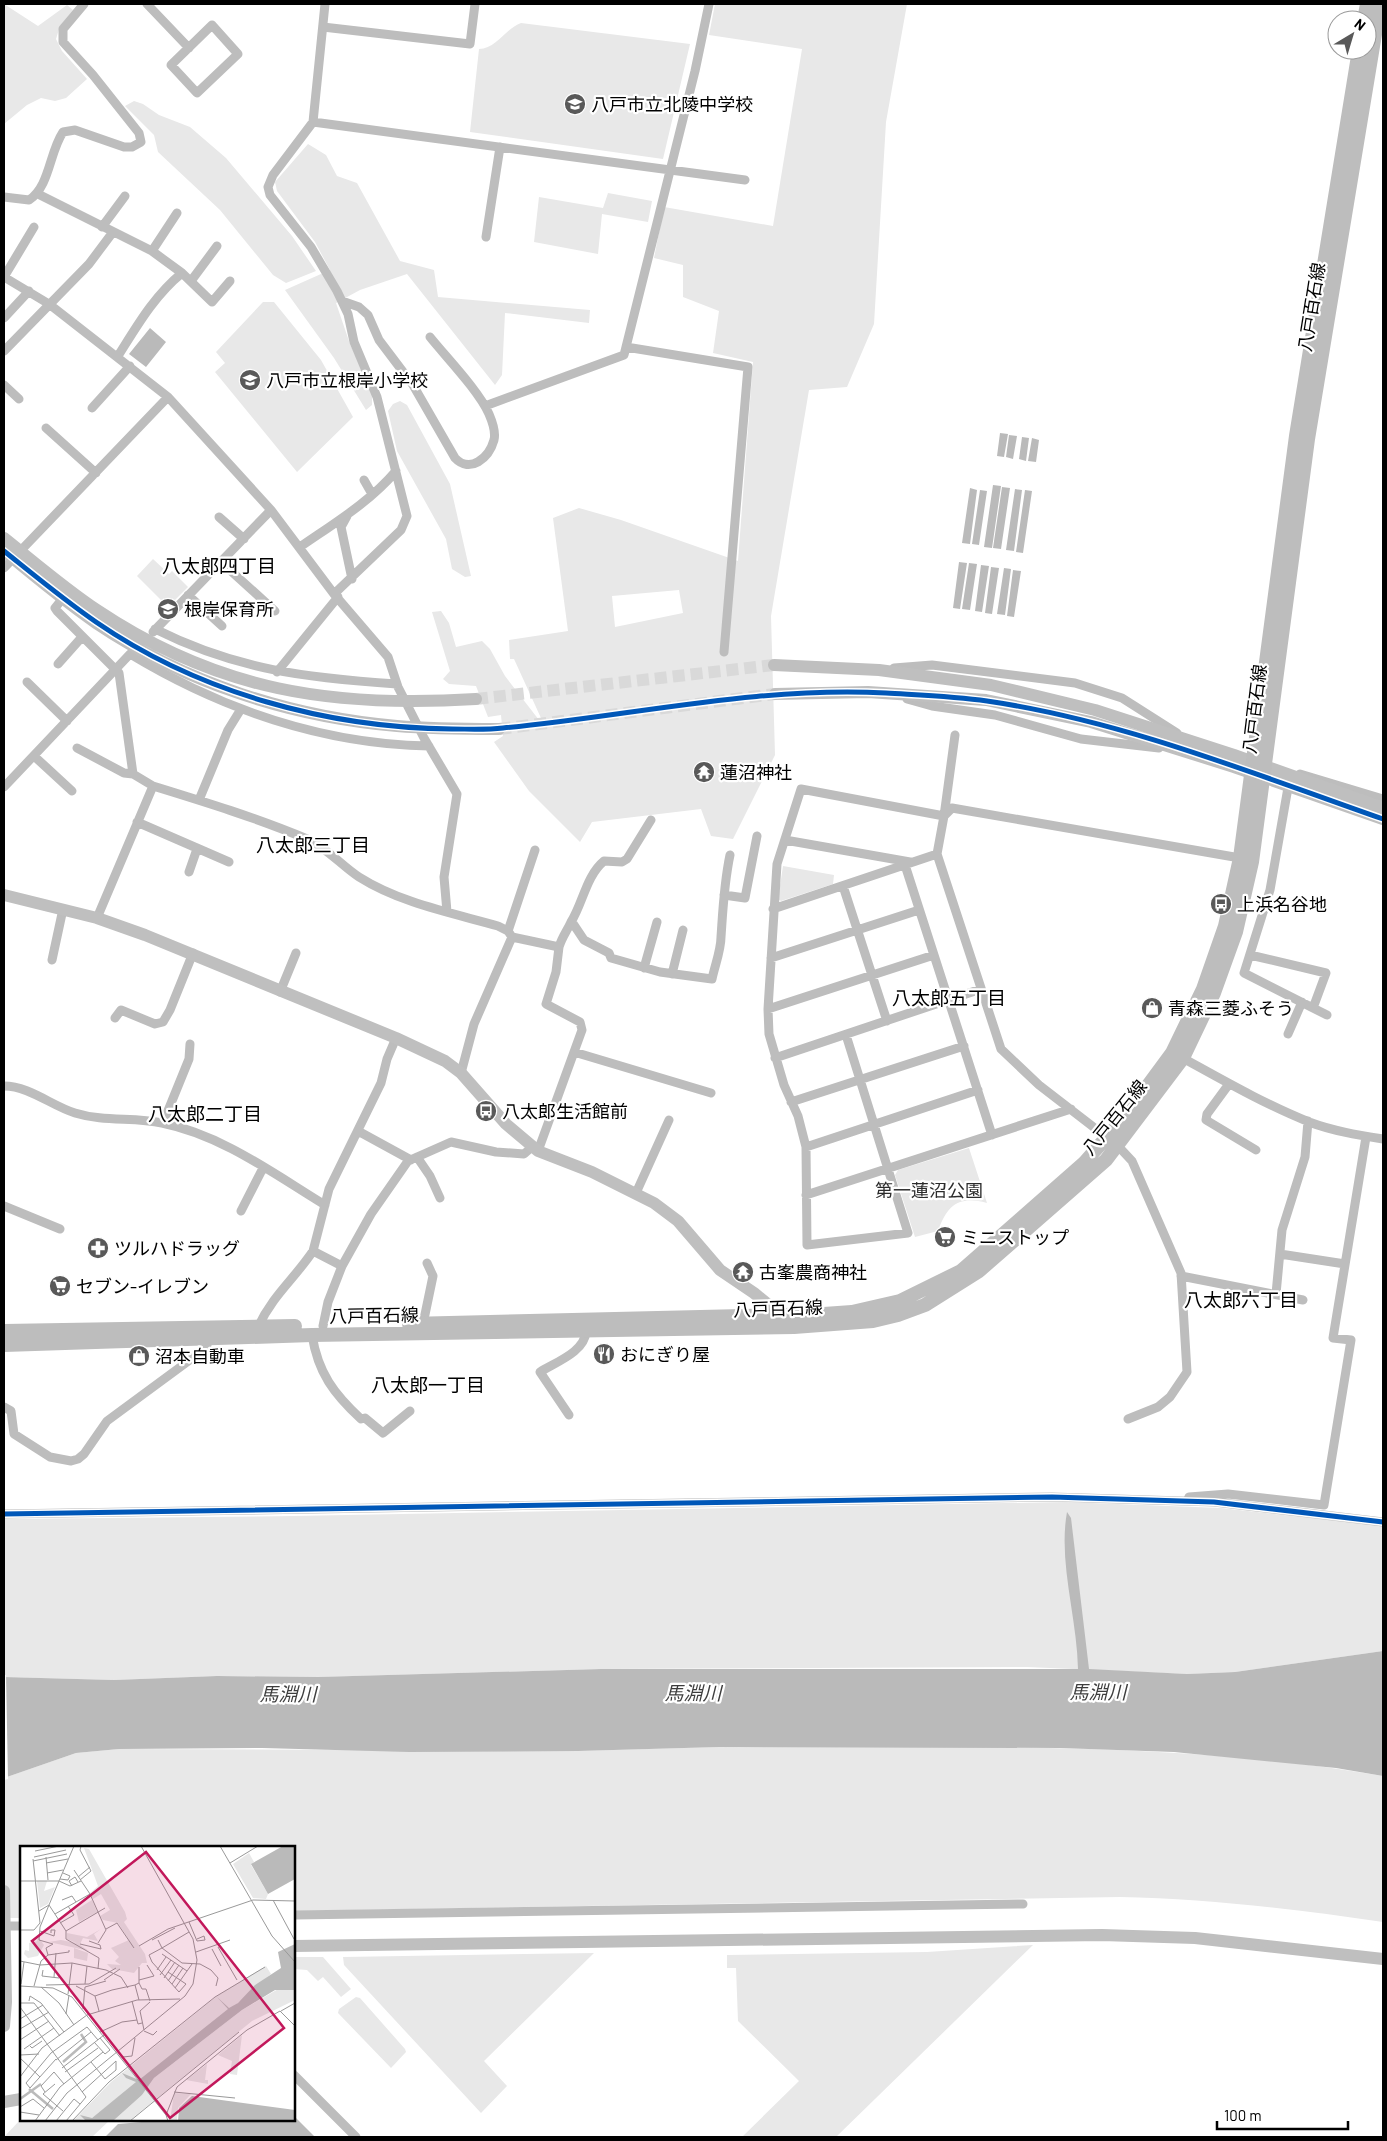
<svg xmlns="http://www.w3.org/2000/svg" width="1387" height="2141" viewBox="0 0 1387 2141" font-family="Barlow,'Noto Sans JP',sans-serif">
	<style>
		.green { fill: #e8e8e8; fill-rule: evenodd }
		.water { fill: #bababa }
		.pier { fill: #fff }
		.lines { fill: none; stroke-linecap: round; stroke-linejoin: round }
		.secondary-tunnel { stroke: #d9d9d9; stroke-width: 12; stroke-dasharray: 12 6; stroke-linecap: butt }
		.street { stroke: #bdbdbd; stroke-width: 9 }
		.secondary { stroke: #bfbfbf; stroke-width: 12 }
		.primary { stroke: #bdbdbd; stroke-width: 14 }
		.cycleway-casing { stroke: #fff; stroke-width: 8 }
		.cycleway { stroke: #0057b8; stroke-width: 5 }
		.labels { text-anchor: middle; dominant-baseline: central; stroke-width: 4.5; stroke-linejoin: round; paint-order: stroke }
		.poi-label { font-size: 18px; fill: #000; stroke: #fff; text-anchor: start }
		.street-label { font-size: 18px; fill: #000; stroke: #fff }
		.park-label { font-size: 18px; fill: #2c2c2c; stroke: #fff }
		.neighbourhood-label { font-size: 19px; fill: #000; stroke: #fff }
		.water-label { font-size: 19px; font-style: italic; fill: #3d3d3d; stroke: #fff }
		.inset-river { fill: none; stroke: #bababa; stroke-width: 2.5 }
		.inset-road { fill: none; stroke: #999; stroke-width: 1 }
		.view { fill: #c2185b; fill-opacity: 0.15; stroke: #c2185b; stroke-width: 2.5 }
		.inset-edge { fill: none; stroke: #000; stroke-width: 2.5 }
	</style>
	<rect width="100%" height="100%" fill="#fff"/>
	<path class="green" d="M4 4 38 26 67 5 73 10 60 26 56 39 62 51 87 79 66 98 55 101 41 98 27 105 4 124Z
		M715 4H907L886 122 874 324 847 387 809 390 771 616 775 755 733 839 711 836 701 809 592 822 580 842 529 791 494 742 503 736 501 715 488 717 476 686 449 684 443 679 450 671 432 612 441 611 449 623 456 647 482 641 490 649 505 676 546 729 514 659H510L509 640 568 631 553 518 579 508 621 520 738 561 753 362 713 353 719 311 683 297V265L654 258 664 207 773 226 802 49 709 35ZM679 590 683 613 615 627 612 596Z
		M521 23 690 44 663 159 470 132 479 49C496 49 506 28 521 23Z
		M134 101 143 104 159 115 190 127 226 158 292 236 316 271 286 283 273 275 220 210 158 152 154 135 125 106Z
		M308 144 326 155 337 176 357 183 400 261 434 270 438 297 590 310 589 323 505 313 502 375 495 385 407 274 360 290 336 303 350 344 372 392V405L366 410 334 358 285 290 330 270 315 242 277 191 275 182Z
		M608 193 652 201 648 222 602 214 598 254 534 242 539 197 603 208Z
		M263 302H274L321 360 353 417 297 472 215 372 225 363 216 352Z
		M400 401 407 405 450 484 471 576 465 577 452 569 446 539 397 451 388 411 393 404Z
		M153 559 169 574 172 571 188 587 168 607 137 576Z
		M783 866 834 875 833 884 781 901 778 899Z
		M969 1148 987 1203C959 1196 948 1204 938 1231L915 1237 895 1175 898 1170Z
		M1066 1502 1221 1508 1383 1526V1651L1235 1672 1187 1674 1027 1667 601 1669 318 1677 217 1676 114 1680 4 1677V1519L293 1516Z
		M719 1747C940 1749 1164 1738 1383 1776V1922C1296 1909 1209 1899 1120 1897L294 1911V1847H21V1918H4V1778L76 1753 119 1749 578 1751Z
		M1033 1945 836 2137H742L799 2081 738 2021 736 1968H727V1955L927 1952Z
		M594 1953 484 2061 507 2086 481 2113 344 1965 343 1957Z
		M294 1957H323L351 1989 341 1997 323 1977 318 1981 307 1970 294 1969Z
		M356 1997 360 1998 405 2049 406 2052 391 2068 338 2013 339 2009Z
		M21 2119V2120H110L92 2137H4Z"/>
	<path class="water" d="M150 328 166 342 146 367 129 354Z
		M1000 433 1008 434 1004 457 997 456Z
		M1009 435 1017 436 1013 459 1006 457Z
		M1022 437 1029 438 1026 461 1019 459Z
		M1032 438 1039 440 1036 462 1028 461Z
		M993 485 1001 486 992 548 984 547Z
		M1002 487 1010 488 1001 549 993 548Z
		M970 488 977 490 970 544 962 543Z
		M1015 489 1022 490 1014 551 1006 550Z
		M980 490 987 491 979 545 972 544Z
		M1025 490 1032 491 1023 553 1016 552Z
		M959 562 967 563 960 609 953 608Z
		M969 563 977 564 970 610 962 609Z
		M981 565 989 566 982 612 975 611Z
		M991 567 999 568 992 614 985 613Z
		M1004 568 1011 569 1005 615 997 614Z
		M1013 570 1021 571 1014 617 1007 616Z
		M1067 1512 1071 1518 1089 1669 1187 1674 1235 1672 1383 1651V1776L1336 1768 1174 1752 1060 1748 719 1747 578 1751 409 1752 262 1748 119 1749 76 1753 4 1778V1677L114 1680 217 1676 318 1677 601 1669H1078C1077 1617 1058 1562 1067 1512Z
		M294 2116 315 2137H105L118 2124 165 2120H294Z"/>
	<path class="pier" d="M4 1675H6L8 1779 4 1780Z"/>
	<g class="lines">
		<path class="secondary-tunnel" d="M476 699 774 665
			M499 729 775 694"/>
		<path class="street" d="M147 4 189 48
			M325 4 313 122 273 175 268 187 270 195 311 247 337 291 348 314 354 342 377 397 407 516 401 530 334 594
			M212 25 238 54 197 93 171 65Z
			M323 27 470 44 475 4
			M313 122 745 180
			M38 194 152 251 182 273 212 302 230 281
			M4 197 29 200C50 186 49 153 63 132L75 130 124 147H132L141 142 139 133 93 75 63 42V29L84 4
			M102 227 125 196
			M486 237 500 147
			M152 251 177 213
			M4 277 49 304 168 397 271 510 334 594 388 657 398 687 424 738 457 794 444 877 447 912
			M4 277 34 227
			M191 281 217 246
			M342 301 359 307 368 315 379 340 413 385 455 458C470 474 489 458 494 440 496 432 492 421 489 414 479 391 446 357 430 337
			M4 318 29 291
			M626 347 748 367 724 652
			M4 351 89 264 113 232
			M118 356C137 326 154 296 182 273
			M4 385 19 399
			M485 406 624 355 695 71 709 4
			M92 408 130 366
			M46 428 96 473
			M364 480 372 494
			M347 516 341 527 352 579
			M219 517 244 539
			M300 547C333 524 370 502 396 471
			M221 562 275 611
			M4 568 168 397
			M188 595 222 626
			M63 598 55 608 57 611 119 673 133 774 153 786
			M155 629C237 670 307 678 397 684
			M153 632 271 510
			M58 664 82 637
			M894 668 932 665 1075 683 1122 698 1177 733
			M277 672 338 597
			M27 682 67 721
			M907 699 932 706 995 715 1081 739 1159 748
			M77 748 124 773 133 774
			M34 756 72 791
			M1300 774 1383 799
			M4 787 130 654C221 709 323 744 429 746
			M199 800 228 730 241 709
			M137 822 229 862
			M785 840 910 862
			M905 865 992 1135
			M189 872 197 849
			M843 886 887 1021
			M724 895 745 898 757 836
			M773 909 937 854
			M97 918 153 786C205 802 257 818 307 839 326 847 342 866 359 877 400 903 452 913 498 926L508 931 512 937 474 1024 461 1073
			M572 922 584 940 609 953 611 958 660 972 712 979C715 965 721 950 721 937 723 908 724 883 730 855
			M508 931 535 850
			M512 937 559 947C562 937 567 931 571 922 583 903 586 876 604 861L622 862 627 859 651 820
			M1250 955 1326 973 1313 1008 1244 973 1270 890 1289 782
			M771 958 919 910
			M52 960 63 909
			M644 968 657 922
			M672 974 683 930
			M280 992 296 953
			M1313 1008 1327 1015
			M768 1009 934 955
			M115 1018 121 1010 155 1024 163 1022 170 1010 193 953
			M1288 1034 1302 1002
			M846 1035 908 1233 807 1245 806 1147 798 1116 784 1085 769 1034 768 1009 777 864 801 789 944 816 955 735
			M574 1052 711 1093
			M1179 1056C1221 1079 1264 1104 1309 1122 1333 1131 1358 1135 1383 1139
			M775 1058 981 989
			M1229 1084 1207 1114 1206 1120 1256 1150
			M4 1086C29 1086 52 1106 75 1113 104 1122 133 1117 162 1123 222 1135 274 1174 325 1205
			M791 1102 964 1046
			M163 1123 189 1059 190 1044
			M358 1131 411 1160
			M806 1147 978 1090
			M538 1151 582 1030 580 1022 546 1004 556 972 559 947
			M417 1157 430 1176 440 1198
			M636 1193 669 1120
			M806 1195 1071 1109
			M4 1206 60 1229
			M241 1211 263 1168
			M1280 1254 1345 1264
			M342 1266 313 1251 329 1189 381 1083 387 1059 396 1038
			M1181 1276 1303 1300
			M1276 1294 1282 1230 1305 1157 1308 1121
			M423 1324 433 1276 427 1263
			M323 1326 328 1302 342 1266 371 1214 408 1161 451 1142 496 1152 524 1154 533 1146
			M258 1327C273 1295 295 1278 313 1251
			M312 1335C318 1373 334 1394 361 1419L365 1418 383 1433 410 1411
			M4 1407 11 1411 14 1434 50 1457 71 1461 78 1459 84 1454 107 1421 202 1351 207 1345 208 1339
			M569 1415 540 1372C556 1362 585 1352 586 1331
			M1128 1419 1158 1407 1170 1397 1187 1372 1181 1273 1132 1161 1118 1146 1039 1085 1001 1049 937 854 944 816 952 808 1240 858
			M1189 1497 1228 1494 1324 1505 1351 1340 1333 1338 1366 1137
			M4 1514 1052 1497 1214 1502 1383 1522
			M294 1915 1023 1904
			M4 1926H21
			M294 2075 356 2137"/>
		<path class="secondary" d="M4 538C34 562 64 588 97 610 218 691 333 708 476 699
			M4 551C34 576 64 601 96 623 185 683 291 717 397 726 431 729 465 729 499 729
			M774 665 879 670 991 685 1095 710 1234 755 1383 808
			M775 694 868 692 986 700 1091 722 1234 767 1383 819
			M4 895 97 918 145 935 396 1038 445 1061 461 1073 506 1124 538 1151 592 1172 654 1203 678 1221 720 1270 754 1293 787 1320
			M4 1891 6 2002 4 2026
			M294 1946 1102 1935 1195 1938 1383 1959
			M4 2102 21 2099"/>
		<path class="primary" d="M1364 20 1367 4
			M409 1324 824 1314 852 1312 900 1301 961 1271 1084 1163 1127 1114 1172 1053 1203 989 1225 926 1240 858 1296 436 1359 50
			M4 1331 295 1326
			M4 1345 312 1335 794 1327 873 1321 898 1315 925 1305 979 1271 1106 1160 1183 1058 1214 993 1236 932 1252 862 1308 439 1380 4"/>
		<g class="cycleway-casing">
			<path id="cycleway" d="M4 551C34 575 64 600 96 622 199 693 328 728 452 729 469 729 486 730 503 728 630 716 758 686 886 693 919 695 954 696 987 701 1124 721 1254 774 1383 819
				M4 1514 1052 1497 1214 1502 1383 1522"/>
		</g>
		<use href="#cycleway" class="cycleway"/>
	</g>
	<defs>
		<g id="school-disc" transform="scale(1.125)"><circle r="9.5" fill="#595959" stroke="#fff"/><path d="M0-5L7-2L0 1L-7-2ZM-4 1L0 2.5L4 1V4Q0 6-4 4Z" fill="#fff"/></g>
		<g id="temple-disc" transform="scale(1.125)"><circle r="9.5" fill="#595959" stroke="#fff"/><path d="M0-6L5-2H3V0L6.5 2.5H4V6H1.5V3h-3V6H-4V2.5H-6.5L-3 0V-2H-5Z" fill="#fff"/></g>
		<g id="bus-disc" transform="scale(1.125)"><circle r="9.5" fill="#595959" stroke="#fff"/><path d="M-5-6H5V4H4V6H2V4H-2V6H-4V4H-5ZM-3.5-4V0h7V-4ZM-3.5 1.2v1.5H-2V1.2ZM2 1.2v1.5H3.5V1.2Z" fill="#fff"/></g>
		<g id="shop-disc" transform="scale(1.125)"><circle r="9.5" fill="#595959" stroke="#fff"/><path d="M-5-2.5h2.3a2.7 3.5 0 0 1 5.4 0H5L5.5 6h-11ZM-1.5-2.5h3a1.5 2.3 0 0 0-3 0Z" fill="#fff"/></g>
		<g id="supermarket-disc" transform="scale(1.125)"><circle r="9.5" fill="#595959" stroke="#fff"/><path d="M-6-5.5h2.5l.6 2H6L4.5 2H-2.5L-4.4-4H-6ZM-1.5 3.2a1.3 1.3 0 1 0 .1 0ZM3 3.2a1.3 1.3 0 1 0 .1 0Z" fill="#fff"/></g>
		<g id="pharmacy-disc" transform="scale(1.125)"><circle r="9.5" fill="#595959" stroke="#fff"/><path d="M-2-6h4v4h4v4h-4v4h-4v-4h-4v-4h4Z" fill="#fff"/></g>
		<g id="restaurant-disc" transform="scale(1.125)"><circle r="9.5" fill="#595959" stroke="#fff"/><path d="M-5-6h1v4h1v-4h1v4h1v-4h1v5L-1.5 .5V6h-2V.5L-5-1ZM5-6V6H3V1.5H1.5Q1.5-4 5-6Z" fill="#fff"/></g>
	</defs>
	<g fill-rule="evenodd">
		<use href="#school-disc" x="575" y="104"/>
		<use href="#school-disc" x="250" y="380"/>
		<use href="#school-disc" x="168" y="609"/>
		<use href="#temple-disc" x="704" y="772"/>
		<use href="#bus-disc" x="1221" y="904"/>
		<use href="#shop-disc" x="1152" y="1008"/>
		<use href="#bus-disc" x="486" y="1111"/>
		<use href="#supermarket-disc" x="945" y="1237"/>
		<use href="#pharmacy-disc" x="98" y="1248"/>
		<use href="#temple-disc" x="743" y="1272"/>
		<use href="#supermarket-disc" x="60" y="1286"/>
		<use href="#restaurant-disc" x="604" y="1354"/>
		<use href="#shop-disc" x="139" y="1356"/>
	</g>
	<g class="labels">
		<g class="poi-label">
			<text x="591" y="104">八戸市立北陵中学校</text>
			<text x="266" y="380">八戸市立根岸小学校</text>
			<text x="184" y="609">根岸保育所</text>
			<text x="720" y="772">蓮沼神社</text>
			<text x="1237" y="904">上浜名谷地</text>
			<text x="1168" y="1008">青森三菱ふそう</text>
			<text x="502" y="1111">八太郎生活館前</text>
			<text x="961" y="1237">ミニストップ</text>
			<text x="114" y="1248">ツルハドラッグ</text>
			<text x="759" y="1272">古峯農商神社</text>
			<text x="76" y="1286">セブン-イレブン</text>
			<text x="620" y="1354">おにぎり屋</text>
			<text x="155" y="1356">沼本自動車</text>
		</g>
		<g class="street-label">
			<text transform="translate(1311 307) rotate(-81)">八戸百石線</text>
			<text transform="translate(1254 709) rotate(-83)">八戸百石線</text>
			<text transform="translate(1114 1117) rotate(-51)">八戸百石線</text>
			<text transform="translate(778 1308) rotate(-2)">八戸百石線</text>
			<text transform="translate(374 1315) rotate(-1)">八戸百石線</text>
		</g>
		<g class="park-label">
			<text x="929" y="1190">第一蓮沼公園</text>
		</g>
		<g class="neighbourhood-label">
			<text x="219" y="565">八太郎四丁目</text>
			<text x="313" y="844">八太郎三丁目</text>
			<text x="949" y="997">八太郎五丁目</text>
			<text x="205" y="1113">八太郎二丁目</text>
			<text x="1241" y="1299">八太郎六丁目</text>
			<text x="428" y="1384">八太郎一丁目</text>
		</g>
		<g class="water-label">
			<text x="1098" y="1691">馬淵川</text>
			<text x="693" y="1692">馬淵川</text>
			<text x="288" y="1693">馬淵川</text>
		</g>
	</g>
	<g transform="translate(20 1846)">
		<rect width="275" height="275" fill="#fff"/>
		<path d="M64 2 69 3 105 66 107 73 104 76 125 108 127 117H122L114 127 92 123 87 118 101 119 95 115 99 111 91 102 109 94 98 77 83 74 80 70 90 64 81 48 73 53 70 47 78 40ZM229 7 234 16 231 19 248 48 246 53 233 52 213 18ZM17 35H27L24 45 35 41 28 58 20 62ZM72 54 77 66 59 76 56 64ZM81 83 74 88 78 95 63 92 61 96 60 99 69 105 29 96 41 94 56 97 47 93V87L67 91ZM18 91 24 99 18 110 8 112 4 108 5 104 9 105V97L17 95ZM54 102 68 107 67 115 54 112ZM246 120 251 128 218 157 72 272 53 275 91 236 197 150ZM260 142 275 144V154L232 175 109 275H93L122 249 134 232 222 164ZM222 189 217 229 210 228 212 215 198 209ZM187 218 185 234H188V238L166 234ZM154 247 171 248 158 262 157 275H150Z" fill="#e8e8e8"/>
		<path d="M263 0H275V33L248 48 231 18ZM275 98V144H255L222 164 134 232 122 249 93 275H66L60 269 72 272 116 236 106 232 102 227 119 234 208 163 197 151 209 162 218 157 235 139 261 122 258 106ZM172 250 275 264V275H158L159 262Z" fill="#bababa"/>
		<path class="inset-river" d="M43 216 66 196 61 188M9 243 33 263M0 253 21 238"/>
		<path class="inset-road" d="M200 0 252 90 275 116M15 5 39 0M14 11 46 4M26 11 28 34M13 15 47 8M26 17 48 13M210 17 238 0M54 24 70 48 86 84 78 97M27 27 43 24M58 31 70 21M40 33 48 34 50 30 43 27M60 34 71 25 60 4 61 0M0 35H39L54 0M52 40 49 35 55 31 58 36M42 54 52 50 56 56M253 54 274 93M29 59 46 85V93L79 112 78 123M19 65 29 59 39 35 50 40 61 35M35 68 70 48M169 76 177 95 185 94 184 90 177 93M40 77 54 69 48 60M86 83 97 77 114 102M0 84H14L20 77 13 13M20 85 34 90 35 84H31V87M46 85 85 62M169 86 142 102 162 117 180 118 191 124 198 132 196 140M132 94 155 82M138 94 142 102 129 109 132 116 159 146 166 138 148 126M60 98 81 103 80 99 69 95M119 100 148 83 233 54 275 55M198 101 217 134M192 103 201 120M176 106 210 94M142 108 167 125M28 109 49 106V104M0 115 20 119 52 117 86 124 101 131 108 142M23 124 22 130 39 132M137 124 146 111M140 129 151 114M34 131 36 107M144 132 155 116M84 134 100 123M119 134 134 130 127 119M148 135 159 119M119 137 122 143H126L130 155M1 138 4 116M65 138 67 120M152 138 163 122M26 139 69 138 96 122M115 139 119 137V121M0 140 33 142 52 151 146 269M14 140 21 115 28 109 26 102 33 98 19 94 20 81 29 59M56 140 75 150M21 141 39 157 54 179M155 142 172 118M48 148 52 117M9 155 10 150 21 157 44 186M112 155 118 178 122 177M0 157H14L40 190M0 161 66 251 46 275M63 163 65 141 86 135M79 165 75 150 92 144 115 139 119 154M261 165 275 157M46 168 49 149M0 173 23 159M0 183 29 166M124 184 120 165 130 156M124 185 133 189 137 185M80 186 102 176 117 174M0 194 29 175M74 196 85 208 90 204 80 192M10 200 12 202 22 195M4 203 34 182M0 209 19 208M103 211 112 210 115 192M0 212 20 231M36 213 10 242 6 237 31 207 67 181 78 194M36 214 71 186M71 216 85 233 96 224V215M42 222 84 189M45 226 78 202M0 231 22 202 67 169 117 154 160 153M35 238 23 248 43 265M25 246 21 240 34 226 44 238M62 246 96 215M154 246 215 252M0 261 13 253 24 262M0 266 19 269M15 275 40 241 83 206M25 275 47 247 165 150 173 138 177 114 173 93 121 0M36 275 54 253 60 258M52 275 89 236 195 151 245 121M110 275 219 186M148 275 146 269 157 241 227 184 260 165 275 180"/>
		<path class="view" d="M126 6 264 182 150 272 12 95Z"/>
		<rect width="275" height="275" class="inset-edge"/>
	</g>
	<rect width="1387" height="2141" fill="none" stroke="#000000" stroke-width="10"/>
	<g transform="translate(1352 35) rotate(38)"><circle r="24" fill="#ffffff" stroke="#999999"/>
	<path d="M0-4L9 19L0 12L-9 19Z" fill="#595959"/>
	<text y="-8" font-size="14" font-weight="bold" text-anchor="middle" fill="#000000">N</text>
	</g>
	<path d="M1217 2121v8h131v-8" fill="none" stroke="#000000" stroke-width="2.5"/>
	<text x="1224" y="2121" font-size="15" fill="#000000" stroke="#ffffff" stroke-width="4" paint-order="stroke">100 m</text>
</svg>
